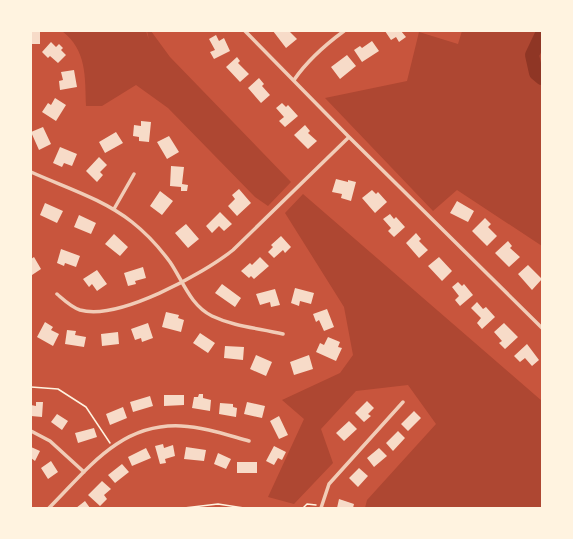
<svg xmlns="http://www.w3.org/2000/svg" width="573" height="539" viewBox="0 0 573 539" font-family="Raleway,sans-serif">
	<style>
		.green { fill: #ae4732 }
		.lines { fill: none; stroke-linecap: round; stroke-linejoin: round }
		.river { stroke: #8f3625; stroke-width: 14 }
		.building { fill: #f7dbc8 }
		.path { stroke: #fff3e0; stroke-width: 1.5 }
		.minor { stroke: #f1ccb7; stroke-width: 3.5 }
	</style>
	<rect width="100%" height="100%" fill="#c8553d"/>
	<path class="green" d="M62 31H146L149 40 147 31H151L170 57 291 182 268 206 255 197 168 108 136 85 102 106H86C85 77 87 50 62 31Z
		M462 31H542V246L457 190 433 211 325 98 407 81 419 32 458 44Z
		M303 194 542 401V508H365L367 500 436 424 408 385 356 391 321 429 333 463 294 504 268 497 304 419 282 400 340 373 353 355 344 307 285 213Z"/>
	<g class="lines">
		<path class="river" d="M542 34 532 55 536 73 542 78"/>
	</g>
	<path class="building" d="M31 31 40 32V44H31Z
		M273 31H289L297 39 286 48Z
		M385 31H401L406 37 399 42 396 37 391 40Z
		M216 35 219 41 224 38 230 51 214 59 210 52 215 50 209 39Z
		M372 41 379 51 362 62 354 50 360 46 362 48Z
		M51 42 56 47 59 44 63 48 61 50 66 55 58 63 50 56 48 58 42 52Z
		M347 55 356 66 340 79 331 67Z
		M237 57 240 61 238 63 249 74 240 82 226 67Z
		M74 70 77 87 60 90 59 81 63 80 61 72Z
		M259 78 264 84 262 86 270 95 261 103 248 88Z
		M55 98 66 105 56 121 42 112 48 103 51 105Z
		M282 103 286 107 288 105 298 116 285 127 279 121 284 117 276 108Z
		M141 121 151 122 149 142 139 141V137L133 136 134 125 141 126Z
		M305 125 310 131 308 133 317 141 308 149 294 135Z
		M43 127 51 144 39 150 31 132Z
		M116 132 123 143 105 153 99 142Z
		M169 136 179 152 167 159 157 142Z
		M60 147 77 154 72 166 64 163 62 167 53 163Z
		M99 157 107 165 100 172 103 175 97 182 86 171Z
		M171 166 184 167 182 184 188 185 187 191H181V187L170 186Z
		M336 179 348 182V180L356 182 351 201 341 198 342 194 332 192Z
		M239 189 251 203 237 216 228 206 235 199 232 195Z
		M372 190 376 194 378 192 387 202 375 213 362 198Z
		M160 191 173 201 162 215 150 206Z
		M457 201 474 211 468 222 450 213Z
		M45 203 63 211 57 223 40 215Z
		M220 212 232 224 224 231 219 226 212 233 206 226Z
		M390 214 394 219 396 217 405 227 394 237 388 231 391 228 383 219Z
		M79 215 96 223 91 234 74 227Z
		M485 218 491 224 488 227 497 236 487 246 472 231Z
		M186 224 199 239 188 248 175 233Z
		M416 233 421 239 419 241 428 250 419 258 406 243Z
		M114 234 128 247 120 256 105 244Z
		M281 236 291 247 285 253 283 250 274 258 268 252 273 247 271 245Z
		M508 241 512 246 510 248 520 257 509 267 495 253Z
		M61 249 80 256 76 267 65 263 64 266 57 263Z
		M34 257 41 269 32 275 31 259Z
		M260 257 269 266 254 279 251 276 249 278 241 271 250 263 252 265Z
		M439 257 452 271 442 281 428 266Z
		M528 265 542 279 532 290 518 274Z
		M143 267 146 278 135 281 136 284 128 286 124 273Z
		M97 270 107 284 97 291 92 284 89 287 83 279Z
		M458 282 462 286 464 284 473 295 460 306 455 300 459 296 452 287Z
		M222 284 241 298 235 307 215 293Z
		M295 288 314 293 311 304 300 301 299 306 291 303Z
		M275 289 280 305 271 307 270 302 260 305 256 294Z
		M477 302 483 309 486 307 495 317 482 329 477 323 481 318 471 308Z
		M327 309 334 327 324 331 319 320 316 322 313 314Z
		M166 312 179 315 178 318 184 320 181 332 162 327Z
		M45 322 53 327 51 330 59 334 53 346 37 337Z
		M148 323 153 338 142 342 141 338 135 340 131 329Z
		M504 323 518 337 505 349 499 343 502 341 494 332Z
		M67 330 76 331 75 335 86 337 84 347 65 344Z
		M118 332 119 344 102 346 101 334Z
		M200 333 215 343 208 353 193 343Z
		M328 337 340 342 338 347 342 348 336 361 316 352 320 343 324 345Z
		M527 344 539 360 532 366 525 358 520 362 514 356Z
		M225 346 244 347 243 360 224 358Z
		M256 355 272 362 266 376 250 369Z
		M309 355 313 369 294 375 290 362Z
		M199 394H203V398L211 400 210 411 192 408 194 397H198Z
		M164 395H184V405L164 406Z
		M150 396 153 406 133 412 130 402Z
		M367 401 374 408 368 414 371 416 364 422 355 413Z
		M36 402H43L42 417 31 416V405L36 406Z
		M247 402 265 406 262 418 244 414Z
		M220 403 233 404V407L237 408 236 417 219 414Z
		M123 407 127 418 110 425 106 414Z
		M414 411 421 418 408 431 401 424Z
		M57 414 68 421 62 430 51 422Z
		M279 416 288 435 279 439 270 421Z
		M349 421 357 429 344 441 336 433Z
		M94 428 97 437 78 443 75 433Z
		M398 431 405 438 393 451 386 443Z
		M163 444 164 448 173 445 175 456 165 459 166 463 160 464 155 446Z
		M274 446 286 452 282 460 278 458 274 465 266 461Z
		M31 447 40 451 35 461 31 458Z
		M186 447 206 450 204 461 184 459Z
		M146 448 151 458 132 466 128 457Z
		M379 448 387 456 374 467 367 458Z
		M218 453 231 459 226 469 214 464Z
		M51 461 58 472 48 479 41 468Z
		M237 462H257V473H237Z
		M122 464 129 472 115 483 108 475Z
		M359 468 368 476 358 487 349 478Z
		M102 481 111 489 104 495 107 499 100 506 88 495Z
		M339 499 354 504 353 508H337Z
		M85 501 90 508H76Z"/>
	<g class="lines">
		<path class="path" d="M31 387 58 389 86 407 110 443
			M184 508 218 504 244 508
			M303 508 307 504 316 505"/>
		<path class="minor" d="M245 31 349 137 542 328
			M294 80C307 61 325 45 344 31
			M31 172C64 187 103 199 132 222 146 233 159 247 170 262 183 281 190 305 212 316 235 327 259 328 283 334
			M114 209 134 174
			M57 294C64 300 71 307 80 310 118 321 203 274 233 250L349 137
			M31 431 50 441 84 472
			M49 508C88 469 120 423 181 426 204 427 227 435 249 441
			M321 508 329 484 403 402"/>
	</g>
	<rect width="573" height="539" fill="none" stroke="#fff3e0" stroke-width="64"/>
</svg>
